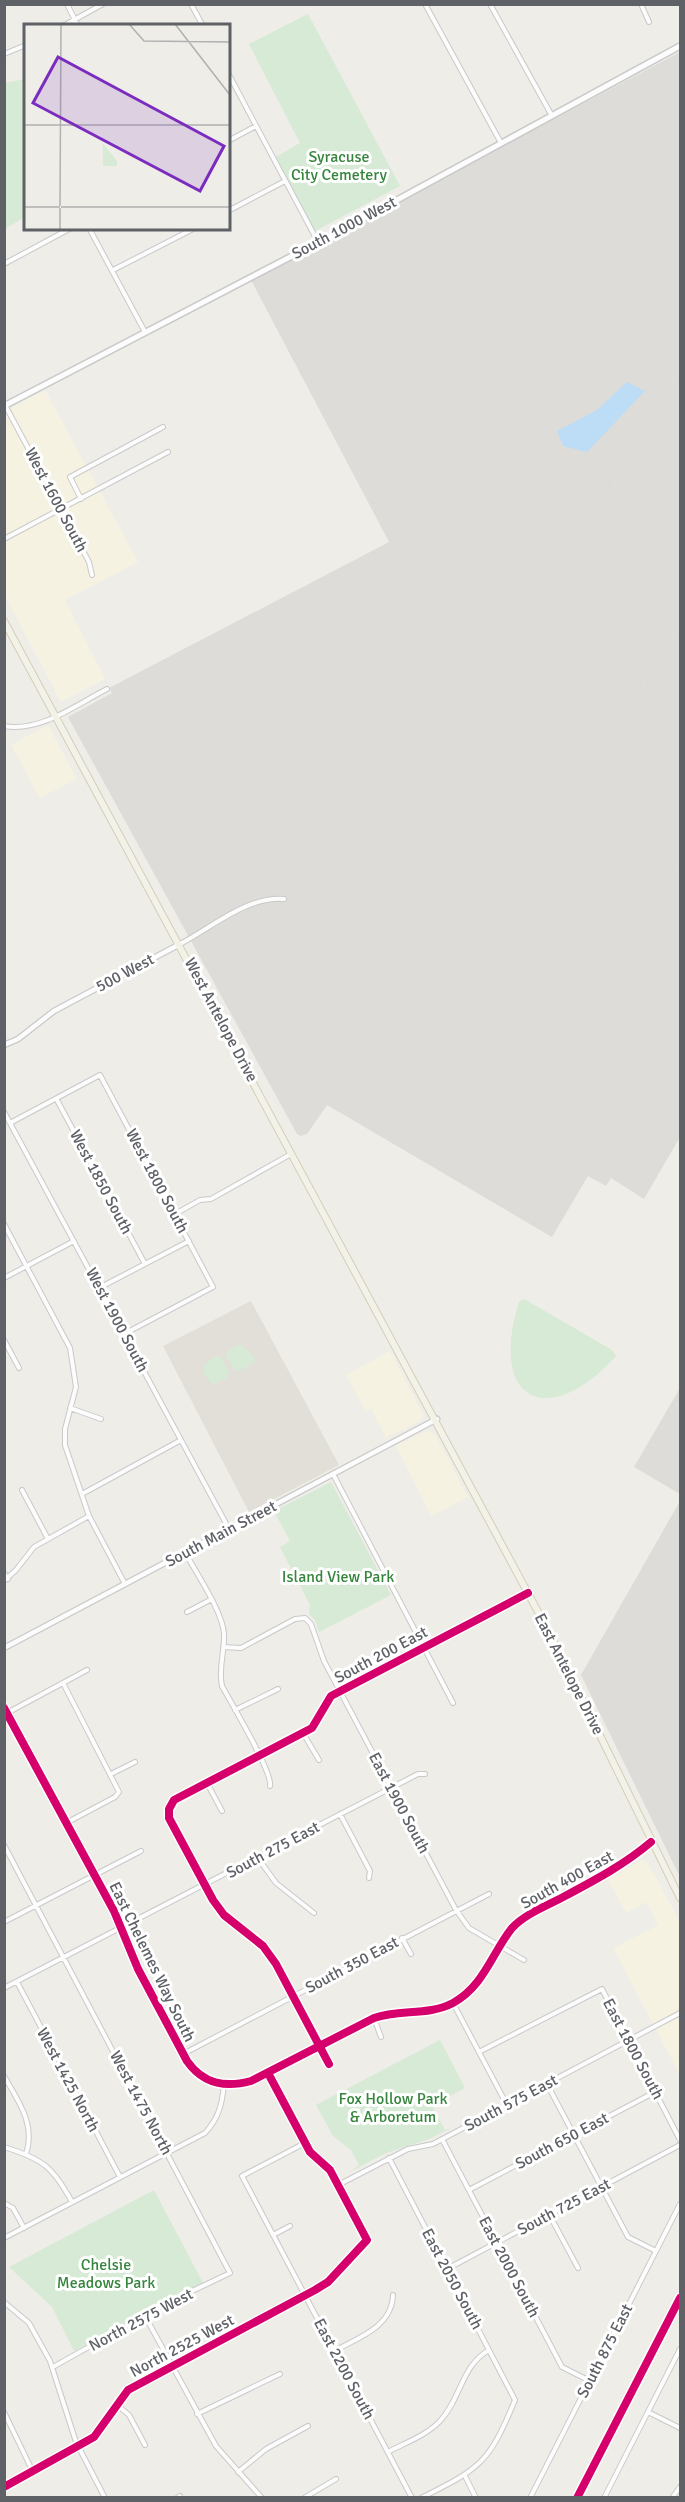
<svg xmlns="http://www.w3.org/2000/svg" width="685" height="2502" viewBox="0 0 685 2502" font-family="Signika,sans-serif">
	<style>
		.commercial { fill: #f6f2e2 }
		.industrial { fill: #dedcd8 }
		.education { fill: #e1dfd8 }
		.green { fill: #d6ead5 }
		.water { fill: #bdddf7 }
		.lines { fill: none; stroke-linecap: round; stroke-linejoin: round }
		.minor-casing { stroke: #cac9c9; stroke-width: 6 }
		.tertiary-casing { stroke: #cac9c9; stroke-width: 7 }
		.secondary-casing { stroke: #c9c9c9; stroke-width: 8 }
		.primary-casing { stroke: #d5ceb6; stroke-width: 8 }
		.minor { stroke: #fcfcfc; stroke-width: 4 }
		.tertiary { stroke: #fcfcfc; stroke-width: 4.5 }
		.secondary { stroke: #fcfcfc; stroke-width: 5 }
		.primary { stroke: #f3f2e9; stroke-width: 6 }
		.rail { stroke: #e3e3e3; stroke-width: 1.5; stroke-dasharray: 1.5 8; stroke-linecap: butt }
		.cycleway-casing { stroke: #fff; stroke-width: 11 }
		.cycleway { stroke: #d6006c; stroke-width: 8 }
		.labels { text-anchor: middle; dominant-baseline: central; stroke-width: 6; stroke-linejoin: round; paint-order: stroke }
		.park-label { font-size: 16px; fill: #36853d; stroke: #fff }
		.street-label { font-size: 16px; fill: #5e6166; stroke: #fff }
		.inset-road { fill: none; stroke: #b0b1b0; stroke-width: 1.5 }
		.view { fill: #7b2cbf; fill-opacity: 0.15; stroke: #7b2cbf; stroke-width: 3 }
		.inset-edge { fill: none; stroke: #5e6166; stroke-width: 3 }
	</style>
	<rect width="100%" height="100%" fill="#eeede8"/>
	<path class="commercial" d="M45 390 138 562 65 600 105 679 61 702 5 596 4 411Z
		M48 725 77 779 40 798 11 745Z
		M390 1351 423 1415 420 1421 386 1438 371 1409 366 1412 346 1375Z
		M426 1431 434 1433 468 1497 431 1516 396 1446Z
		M641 1860 647 1861 680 1922V2075L613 1948 658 1925 646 1902 626 1913 608 1880Z"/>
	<path class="industrial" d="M680 52V1137L644 1199 611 1178 606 1186 588 1176 552 1237 327 1105 307 1134 301 1136 297 1134 68 717 112 693 109 688 389 542 251 280Z
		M680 1388V1494L634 1467Z
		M680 1501V1877L581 1675Z"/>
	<path class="education" d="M251 1301 339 1465 249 1512 163 1346Z"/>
	<path class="green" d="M308 14 400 186 313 232 274 158 300 143 249 44Z
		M25 79V217L5 229V83Z
		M524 1299 612 1350 616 1356C548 1431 488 1401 519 1302Z
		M242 1345 253 1355 255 1362 239 1371 234 1370 225 1354 235 1346Z
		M216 1356 221 1357 229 1372 228 1377 212 1385 203 1372 205 1364Z
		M331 1482 391 1595 319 1632 315 1620 309 1614 310 1605 280 1547 290 1541 274 1511Z
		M440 2040 465 2088 432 2106 445 2130 451 2128 429 2139 386 2153 350 2172 359 2165 351 2150 333 2136 316 2105Z
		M154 2190 203 2283 74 2351 52 2307 9 2267Z"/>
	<path class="water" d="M627 382 645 391 587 452 563 446 557 431 597 410Z"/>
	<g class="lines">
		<g class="minor-casing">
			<path id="minor" d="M67 4 78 26
				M191 4 203 26
				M425 4 501 143
				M490 4 552 116
				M641 4 649 22
				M63 26 103 4
				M4 54 26 45
				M228 73 318 242
				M228 141 256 126
				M228 211 285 181
				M89 228 145 332
				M4 264 71 228
				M113 270 195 228
				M5 405 89 562 92 575
				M81 499 70 477 163 427
				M4 539 168 452
				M4 726C40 733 77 704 107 689
				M180 944C211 928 247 896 284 899
				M57 1100 145 1264
				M4 1112 229 1529
				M10 1123 100 1075 213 1287 124 1334
				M175 1214 200 1200 211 1199 291 1154
				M4 1224 70 1348 76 1387 65 1429V1445L89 1516 125 1584
				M4 1278 74 1241
				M99 1288 189 1241
				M4 1340 19 1368
				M70 1408 101 1419
				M333 1474 453 1703
				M22 1490 48 1539
				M82 1494 181 1440
				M185 1552C196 1573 223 1612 224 1634 225 1651 218 1668 222 1686 231 1703 273 1772 270 1786
				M4 1573 8 1579
				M4 1581 16 1570 34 1547 89 1516
				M187 1612 210 1600
				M223 1647 241 1648 295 1619 305 1618 311 1624 324 1661 456 1910 469 1928 524 1960
				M63 1683 119 1792 115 1797 66 1823
				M235 1710 278 1689
				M7 1713 87 1670
				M303 1733 319 1760
				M111 1774 135 1762
				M207 1783 222 1811
				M340 1814 370 1871 369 1878
				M4 1845 230 2273 169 2302 53 2367
				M258 1858 276 1883 314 1913
				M4 1922 141 1851
				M402 1938 411 1954
				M17 1982 120 2177
				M4 1988 418 1774H425
				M453 2003 507 2105
				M374 2018 381 2037
				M479 2052 602 1989 680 2140
				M183 2054 489 1894
				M329 2064 276 1964 263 1946 224 1915 213 1900 169 1818V1809L174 1800 312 1728 331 1696 528 1593
				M4 2076C18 2101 36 2124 26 2154
				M547 2084 628 2237 656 2251
				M442 2139 562 2367 590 2381
				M305 2143 242 2176 412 2498
				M4 2147C43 2159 53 2167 72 2202
				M389 2158 515 2400C489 2463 481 2468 421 2498
				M338 2185 408 2149 433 2144 680 2013
				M469 2190 655 2092
				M4 2203 13 2208 24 2228
				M549 2214 578 2268
				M273 2235 290 2226
				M4 2238 205 2133C219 2118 222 2104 224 2085
				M447 2269 680 2145
				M4 2302 29 2323 50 2361 76 2442 105 2498
				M145 2316 216 2446 262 2498
				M334 2351C358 2338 392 2327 393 2295
				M117 2405 129 2415 145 2445
				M4 2412 33 2472
				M648 2412 680 2428
				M197 2414 280 2374
				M388 2452C405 2443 427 2435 440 2421 461 2399 461 2366 489 2350
				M238 2472 266 2449 308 2426
				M465 2476 476 2498
				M4 2487 94 2437 128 2390 315 2290 328 2282 367 2240 330 2170 310 2152 268 2073
				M177 2498 180 2496
				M304 2498 336 2479
				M530 2498 680 2204
				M604 2498 680 2349
				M672 2498 680 2487"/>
		</g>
		<g class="tertiary-casing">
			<path id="tertiary" d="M4 1045 18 1039 54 1011 180 944
				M4 1648 437 1419
				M4 1708 114 1911 138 1969 187 2061C203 2084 225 2088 251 2081L374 2018C400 2009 428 2016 453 2003 484 1986 492 1953 512 1928 526 1913 549 1905 567 1895 597 1879 625 1864 651 1842"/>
		</g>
		<g class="secondary-casing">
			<path id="secondary" d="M4 406 340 231 680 46"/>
		</g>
		<g class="primary-casing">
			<path id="primary" d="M4 621 550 1634 680 1898"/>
		</g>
		<use href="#minor" class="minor"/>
		<use href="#tertiary" class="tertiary"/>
		<use href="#secondary" class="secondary"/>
		<use href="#primary" class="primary"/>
		<path class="rail" d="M595 515 680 371
			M544 857 680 622
			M658 905 680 866
			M666 913 680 888
			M648 1454 680 1398
			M677 1645 680 1638"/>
		<g class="cycleway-casing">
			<path id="cycleway" d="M4 1708 114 1911 138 1969 187 2061C203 2084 225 2088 251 2081L374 2018C400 2009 428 2016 453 2003 484 1986 492 1953 512 1928 526 1913 549 1905 567 1895 597 1879 625 1864 651 1842
				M329 2064 276 1964 263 1946 224 1915 213 1900 169 1818V1809L174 1800 312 1728 331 1696 528 1593
				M4 2487 94 2437 128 2390 315 2290 328 2282 367 2240 330 2170 310 2152 268 2073
				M577 2498 680 2298"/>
		</g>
		<use href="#cycleway" class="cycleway"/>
	</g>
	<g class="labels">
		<g class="park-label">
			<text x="339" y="157">Syracuse<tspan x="339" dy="18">City Cemetery</tspan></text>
			<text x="338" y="1577">Island View Park</text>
			<text x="393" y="2099">Fox Hollow Park<tspan x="393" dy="18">&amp; Arboretum</tspan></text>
			<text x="106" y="2265">Chelsie<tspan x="106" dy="18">Meadows Park</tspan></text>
		</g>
		<g class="street-label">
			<text transform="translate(344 228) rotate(-28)">South 1000 West</text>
			<text transform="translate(56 500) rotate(62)">West 1600 South</text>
			<text transform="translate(125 973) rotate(-28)">500 West</text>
			<text transform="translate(221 1020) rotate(62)">West Antelope Drive</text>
			<text transform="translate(157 1181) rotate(62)">West 1800 South</text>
			<text transform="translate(101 1182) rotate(62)">West 1850 South</text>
			<text transform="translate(117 1320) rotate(62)">West 1900 South</text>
			<text transform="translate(221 1534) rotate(-28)">South Main Street</text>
			<text transform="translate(381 1655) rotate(-28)">South 200 East</text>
			<text transform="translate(569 1674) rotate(63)">East Antelope Drive</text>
			<text transform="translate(399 1803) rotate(62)">East 1900 South</text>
			<text transform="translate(273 1850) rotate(-28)">South 275 East</text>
			<text transform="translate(567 1880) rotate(-29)">South 400 East</text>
			<text transform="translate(152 1962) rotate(64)">East Chelemes Way South</text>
			<text transform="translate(352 1965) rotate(-28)">South 350 East</text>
			<text transform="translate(633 2049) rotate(62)">East 1800 South</text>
			<text transform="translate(68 2080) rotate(62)">West 1425 North</text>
			<text transform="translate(141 2103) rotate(62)">West 1475 North</text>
			<text transform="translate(511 2103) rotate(-28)">South 575 East</text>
			<text transform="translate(562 2141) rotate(-28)">South 650 East</text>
			<text transform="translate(564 2207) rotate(-28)">South 725 East</text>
			<text transform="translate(509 2267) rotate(62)">East 2000 South</text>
			<text transform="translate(452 2279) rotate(62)">East 2050 South</text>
			<text transform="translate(141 2320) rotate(-28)">North 2575 West</text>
			<text transform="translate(182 2346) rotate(-28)">North 2525 West</text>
			<text transform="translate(605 2351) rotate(-63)">South 875 East</text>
			<text transform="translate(344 2369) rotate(62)">East 2200 South</text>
		</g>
	</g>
	<g transform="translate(24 24)">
		<rect width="206" height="206" fill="#eeede8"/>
		<path d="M79 120 93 137V142H79Z" fill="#d6ead5"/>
		<path class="inset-road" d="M105 0 120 17 206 18M151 0 206 71M0 101H31M29 101H206M36 182 37 0M0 183H36M37 183H206M36 184V205"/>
		<path class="view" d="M34 33 200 122 176 167 9 79Z"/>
		<rect width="206" height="206" class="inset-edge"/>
	</g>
	<rect width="685" height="2502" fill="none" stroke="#5e6166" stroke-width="12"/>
</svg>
